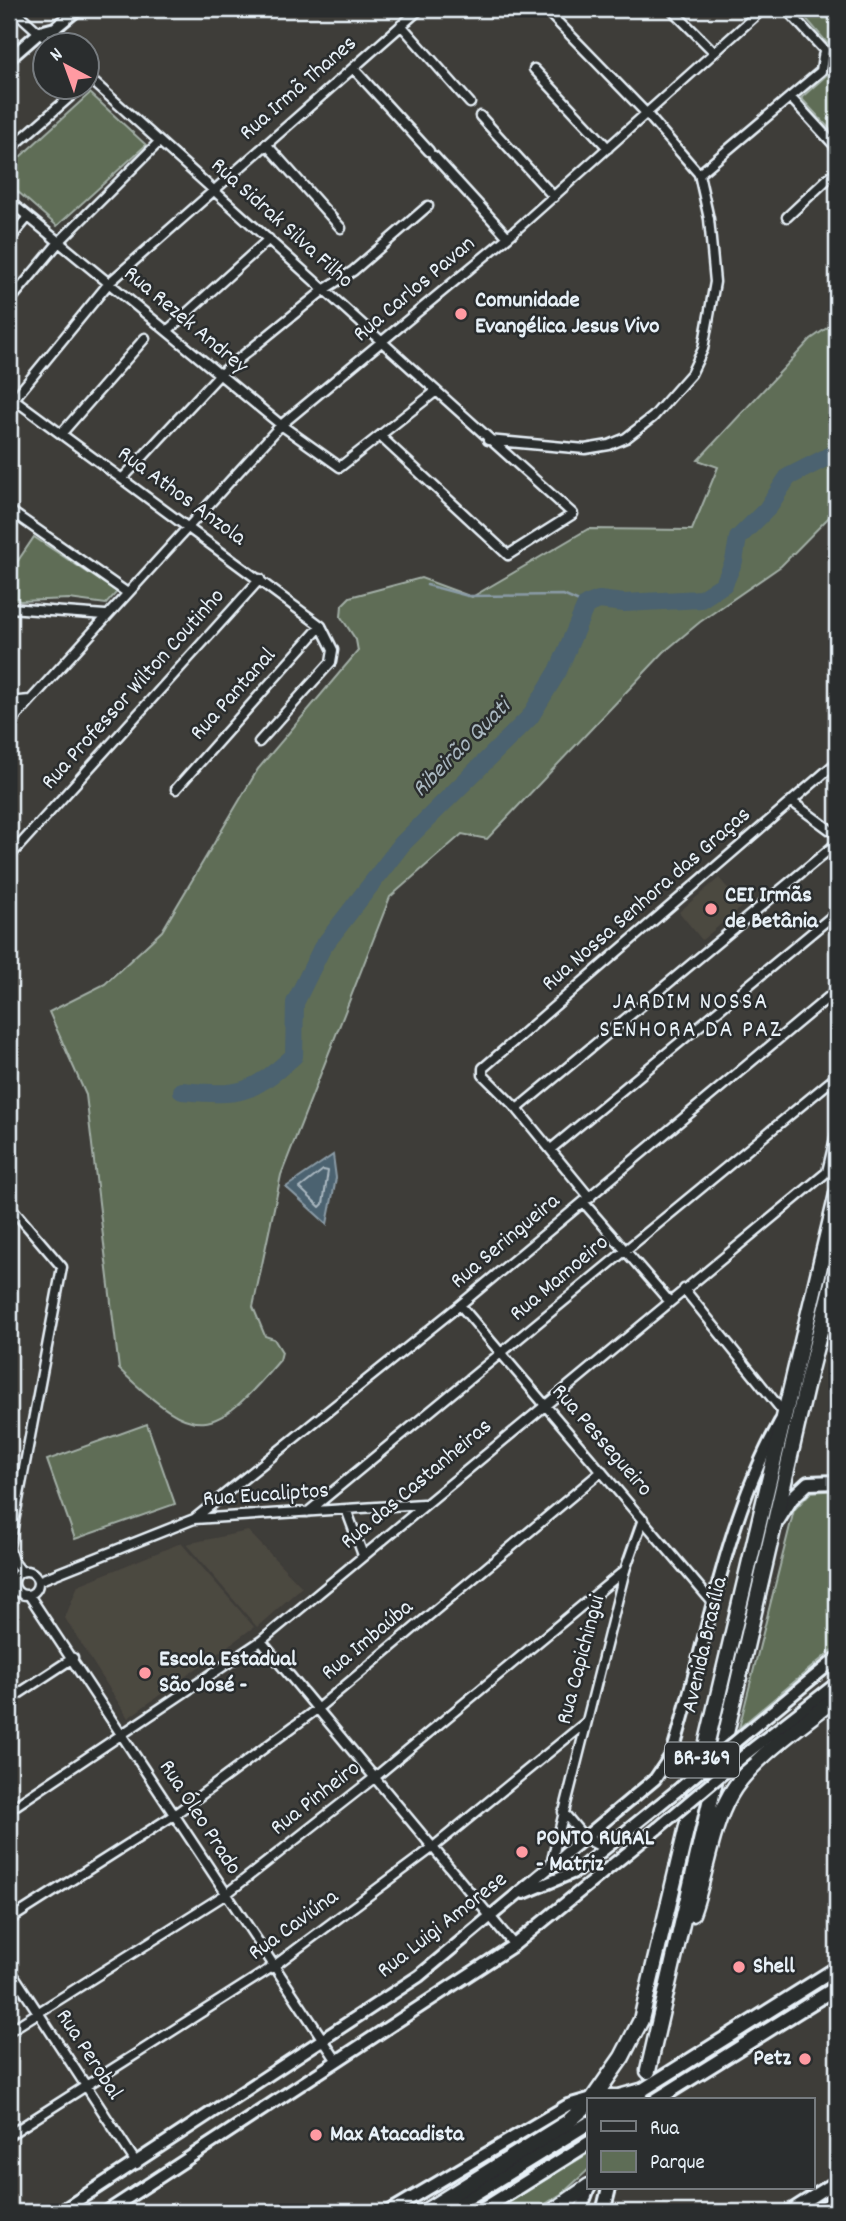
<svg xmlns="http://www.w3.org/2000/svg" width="846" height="2221" viewBox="0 0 846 2221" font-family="Dekko,sans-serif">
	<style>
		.built { fill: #4c4841 }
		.green { fill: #5e6d56; stroke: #a3afa7; stroke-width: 2 }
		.water { fill: #4c626f; stroke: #8a9ba6; stroke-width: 2 }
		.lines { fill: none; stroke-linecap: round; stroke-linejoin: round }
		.shore { stroke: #aab8c1; stroke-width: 2 }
		.stream { stroke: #8a9ba6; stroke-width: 2.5 }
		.river { stroke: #4c626f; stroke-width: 18 }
		.street-casing { stroke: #e8f1f8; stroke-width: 13 }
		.secondary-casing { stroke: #e8f1f8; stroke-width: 16 }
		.primary-casing { stroke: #e8f1f8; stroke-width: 18 }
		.highway-casing { stroke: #e8f1f8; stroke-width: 19 }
		.street { stroke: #2a2d2e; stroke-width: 8 }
		.secondary { stroke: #2a2d2e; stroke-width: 10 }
		.primary { stroke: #2a2d2e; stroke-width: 12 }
		.highway { stroke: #2a2d2e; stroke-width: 14 }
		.secondary-bridge-casing { stroke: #e8f1f8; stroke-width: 16; stroke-linecap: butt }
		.secondary-bridge { stroke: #2a2d2e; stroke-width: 10 }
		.poi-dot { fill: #ff9aa2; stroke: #2a2d2e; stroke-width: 2.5 }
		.labels { text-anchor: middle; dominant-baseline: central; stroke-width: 5; stroke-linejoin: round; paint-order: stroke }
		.shield { fill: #2a2d2e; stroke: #afb6bb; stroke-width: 2 }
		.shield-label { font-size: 21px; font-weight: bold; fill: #e8f1f8 }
		.street-label { font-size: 23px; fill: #e8f1f8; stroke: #2a2d2e }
		.poi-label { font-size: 23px; font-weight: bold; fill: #e8f1f8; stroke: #2a2d2e; text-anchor: start }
		.water-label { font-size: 24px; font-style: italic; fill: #aab8c1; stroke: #2a2d2e }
		.neighbourhood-label { font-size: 24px; letter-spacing: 2px; fill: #e8f1f8; stroke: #2a2d2e }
	</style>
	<rect width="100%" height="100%" fill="#3e3d39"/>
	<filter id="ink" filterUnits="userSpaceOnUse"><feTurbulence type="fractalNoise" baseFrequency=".0143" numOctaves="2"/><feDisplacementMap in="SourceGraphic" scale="14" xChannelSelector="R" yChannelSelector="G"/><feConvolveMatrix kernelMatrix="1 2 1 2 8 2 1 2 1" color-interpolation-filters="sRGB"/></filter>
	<g filter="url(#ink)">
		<path class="built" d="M719 878 743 906 702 940 679 912Z
			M248 1531 302 1587 257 1627 186 1544Z
			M181 1543 254 1627 128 1718 65 1618 78 1585Z"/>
		<path class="green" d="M798 9H837V137L801 98 829 73 830 46Z
			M90 93 146 145 57 226 9 184V167Z
			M837 321V509L781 566 700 622 664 652 487 839 462 834 390 897 281 1175 253 1307 265 1336 274 1339 282 1352 280 1360C212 1439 198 1444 119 1369L86 1095 49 1012 105 984 162 931 258 769 358 651 356 640 341 617 342 605 350 597 421 578 472 597 588 529 692 530 718 467 698 460 811 339Z
			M34 537 117 592 106 604 69 599 20 601 9 598V574Z
			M147 1424 175 1504 75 1539 47 1460Z
			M837 1490V1646L739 1728 794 1510 811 1492Z
			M589 2153V2169L564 2192 533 2212H493Z"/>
		<path class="water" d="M333 1155 336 1178 327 1224 286 1187Z"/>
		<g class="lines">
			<path class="shore" d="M323 1170 328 1171 323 1204 320 1207 300 1188Z"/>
			<path class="stream" d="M427 585 468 596 563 595 586 605"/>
			<path class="river" d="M182 1091C239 1096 249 1096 294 1056L295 1003 322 948 402 844 530 717 558 671 586 605 599 600 624 603 701 599 724 584 734 561 738 538 767 509 788 477 837 452"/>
			<g class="street-casing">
				<path id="street" d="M13 9 54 46
					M671 9 713 51
					M401 25 470 103
					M353 68 429 151
					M534 69 608 148
					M88 77 573 514 508 555 380 436
					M790 97 837 148
					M480 116 554 197
					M266 144 341 228
					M9 150 80 88
					M434 156 508 237
					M699 174 821 71 824 50 786 9
					M9 201 281 425 340 467 435 392
					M787 217 837 170
					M9 240 28 217
					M9 302 59 242 159 142
					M167 331 269 239
					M11 397 321 626 333 650 331 662 259 742
					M9 405 109 283 420 9
					M61 434 145 338
					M488 440 585 449 609 445 626 438 653 417 691 374 703 349 715 282 709 219 699 174 647 114 545 9
					M122 479 219 375 325 289 353 271 428 206
					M9 510 126 592
					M9 608 105 615
					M9 702 30 700
					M9 724 281 425 508 237 763 9
					M176 789 321 626
					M791 801 837 835
					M9 857 260 579
					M517 1109 837 843
					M551 1149 837 912
					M590 1198 517 1109 483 1075V1068L837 762
					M584 1203 669 1301
					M9 1205 62 1267 9 1548 13 1561 21 1571
					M684 1289 784 1413
					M460 1305 713 1603
					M346 1509 363 1555
					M308 1512 837 1076
					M194 1519 460 1305 837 990
					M14 1583a12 12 0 1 1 24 0a12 12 0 1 1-24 0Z
					M38 1581 194 1519 423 1504
					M29 1595 337 2061
					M261 1641 514 1945
					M9 1700 73 1658
					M9 1810 261 1641 827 1172 837 1130
					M563 1812 584 1837
					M551 1864 625 1570 643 1519
					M9 1920 174 1815 317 1709 602 1471
					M9 1968 137 2164
					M9 2031 226 1894 374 1778 625 1570
					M9 2135 274 1966 432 1848 585 1723"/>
			</g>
			<g class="secondary-casing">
				<path id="secondary" d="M9 59 40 32 55 28 78 9
					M746 1733 837 1658
					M747 1753 837 1683
					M584 1837 600 1845 612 1843
					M524 1893 577 1871 680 1788
					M60 2212 419 1976 655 1779 672 1754C707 1643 723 1524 780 1422
					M106 2212 514 1945 658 1828
					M388 2212 568 2105 592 2098
					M580 2212 589 2188
					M788 2212 837 2181
					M817 2212 837 2199"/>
			</g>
			<g class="primary-casing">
				<path id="primary" d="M829 1302 837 1357
					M778 1520 791 1499 808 1483 837 1482
					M633 2096 837 1968
					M656 2100 837 1987
					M445 2212 589 2123
					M479 2212 589 2143
					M603 2212 609 2188"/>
			</g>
			<g class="highway-casing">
				<path id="highway" d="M692 1914C706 1876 710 1830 730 1795 750 1759 805 1723 837 1697
					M648 2071 809 1374 837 1264
					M595 2097H619L641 2091
					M592 2100 622 2057 641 2020 837 1194
					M424 2212 568 2122 589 2103
					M552 2212 589 2186"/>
			</g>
			<use href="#street" class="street"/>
			<use href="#secondary" class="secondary"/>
			<use href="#primary" class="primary"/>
			<use href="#highway" class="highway"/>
			<g class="secondary-bridge-casing">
				<path id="secondary-bridge" d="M680 1788 746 1733
					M658 1828 747 1753"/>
			</g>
			<use href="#secondary-bridge" class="secondary-bridge"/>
		</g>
	</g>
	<g class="poi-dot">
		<circle cx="461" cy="314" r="7"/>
		<circle cx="711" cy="909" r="7"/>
		<circle cx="145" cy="1673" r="7"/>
		<circle cx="522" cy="1852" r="7"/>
		<circle cx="739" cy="1967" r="7"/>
		<circle cx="805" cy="2059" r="7"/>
		<circle cx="316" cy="2135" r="7"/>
	</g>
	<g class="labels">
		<rect class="shield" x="665" y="1742.5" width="74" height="35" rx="5"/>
		<g class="shield-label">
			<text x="702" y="1760">BR-369</text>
		</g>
		<g class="street-label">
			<text transform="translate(299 89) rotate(-41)">Rua Irmã Thanes</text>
			<text transform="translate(281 224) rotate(42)">Rua Sidrak Silva Filho</text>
			<text transform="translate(415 290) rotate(-40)">Rua Carlos Pavan</text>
			<text transform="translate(185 321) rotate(40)">Rua Rezek Andrey</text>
			<text transform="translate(181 497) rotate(36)">Rua Athos Anzola</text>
			<text transform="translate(134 690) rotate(-48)">Rua Professor Wilton Coutinho</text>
			<text transform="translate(234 695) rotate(-48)">Rua Pantanal</text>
			<text transform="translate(647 900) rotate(-41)">Rua Nossa Senhora das Graças</text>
			<text transform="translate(506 1242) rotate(-40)">Rua Seringueira</text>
			<text transform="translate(560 1279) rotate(-40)">Rua Mamoeiro</text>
			<text transform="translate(601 1441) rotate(49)">Rua Pessegueiro</text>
			<text transform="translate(417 1485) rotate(-40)">Rua das Castanheiras</text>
			<text transform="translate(266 1496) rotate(-4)">Rua Eucaliptos</text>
			<text transform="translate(368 1641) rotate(-40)">Rua Imbaúba</text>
			<text transform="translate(706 1645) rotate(-77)">Avenida Brasília</text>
			<text transform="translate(582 1660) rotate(-75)">Rua Capichingui</text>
			<text transform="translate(316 1799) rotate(-38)">Rua Pinheiro</text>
			<text transform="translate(199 1818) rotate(57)">Rua Óleo Prado</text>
			<text transform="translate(294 1926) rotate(-36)">Rua Caviúna</text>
			<text transform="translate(443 1926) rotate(-38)">Rua Luigi Amorese</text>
			<text transform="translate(88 2055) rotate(57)">Rua Perobal</text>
		</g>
		<g class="poi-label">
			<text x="475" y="301">Comunidade<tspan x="475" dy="26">Evangélica Jesus Vivo</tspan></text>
			<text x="725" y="896">CEI Irmãs<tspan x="725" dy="26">de Betânia</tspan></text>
			<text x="159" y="1660">Escola Estadual<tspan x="159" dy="26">São José -</tspan></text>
			<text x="536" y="1839">PONTO RURAL<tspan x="536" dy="26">- Matriz</tspan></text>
			<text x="753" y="1967">Shell</text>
			<text x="791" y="2059" text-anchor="end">Petz</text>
			<text x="330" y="2135">Max Atacadista</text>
		</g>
		<g class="water-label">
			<text transform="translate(462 749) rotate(-45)">Ribeirão Quati</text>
		</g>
		<g class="neighbourhood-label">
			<text x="691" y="1003">JARDIM NOSSA<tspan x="691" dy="28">SENHORA DA PAZ</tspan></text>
		</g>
	</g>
	<rect width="846" height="2221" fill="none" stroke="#2a2d2e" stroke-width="35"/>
	<rect x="18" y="18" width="811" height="2186" fill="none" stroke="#e8f1f8" stroke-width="2.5" filter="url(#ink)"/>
	<rect x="587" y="2098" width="228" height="91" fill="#2a2d2e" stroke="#767b7f" stroke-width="2"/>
	<rect x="601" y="2121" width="35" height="10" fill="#2a2d2e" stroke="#767b7f" stroke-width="2"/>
	<text x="650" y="2134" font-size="21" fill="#e8f1f8">Rua</text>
	<rect x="601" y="2151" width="35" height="21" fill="#5e6d56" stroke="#767b7f" stroke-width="2"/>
	<text x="650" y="2168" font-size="21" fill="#e8f1f8">Parque</text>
	<g transform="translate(66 66) rotate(319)"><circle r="33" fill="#2a2d2e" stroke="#767b7f" stroke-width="2"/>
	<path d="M0-5L12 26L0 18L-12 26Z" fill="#ff9aa2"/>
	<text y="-10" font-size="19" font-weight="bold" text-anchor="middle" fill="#e8f1f8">N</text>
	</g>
</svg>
